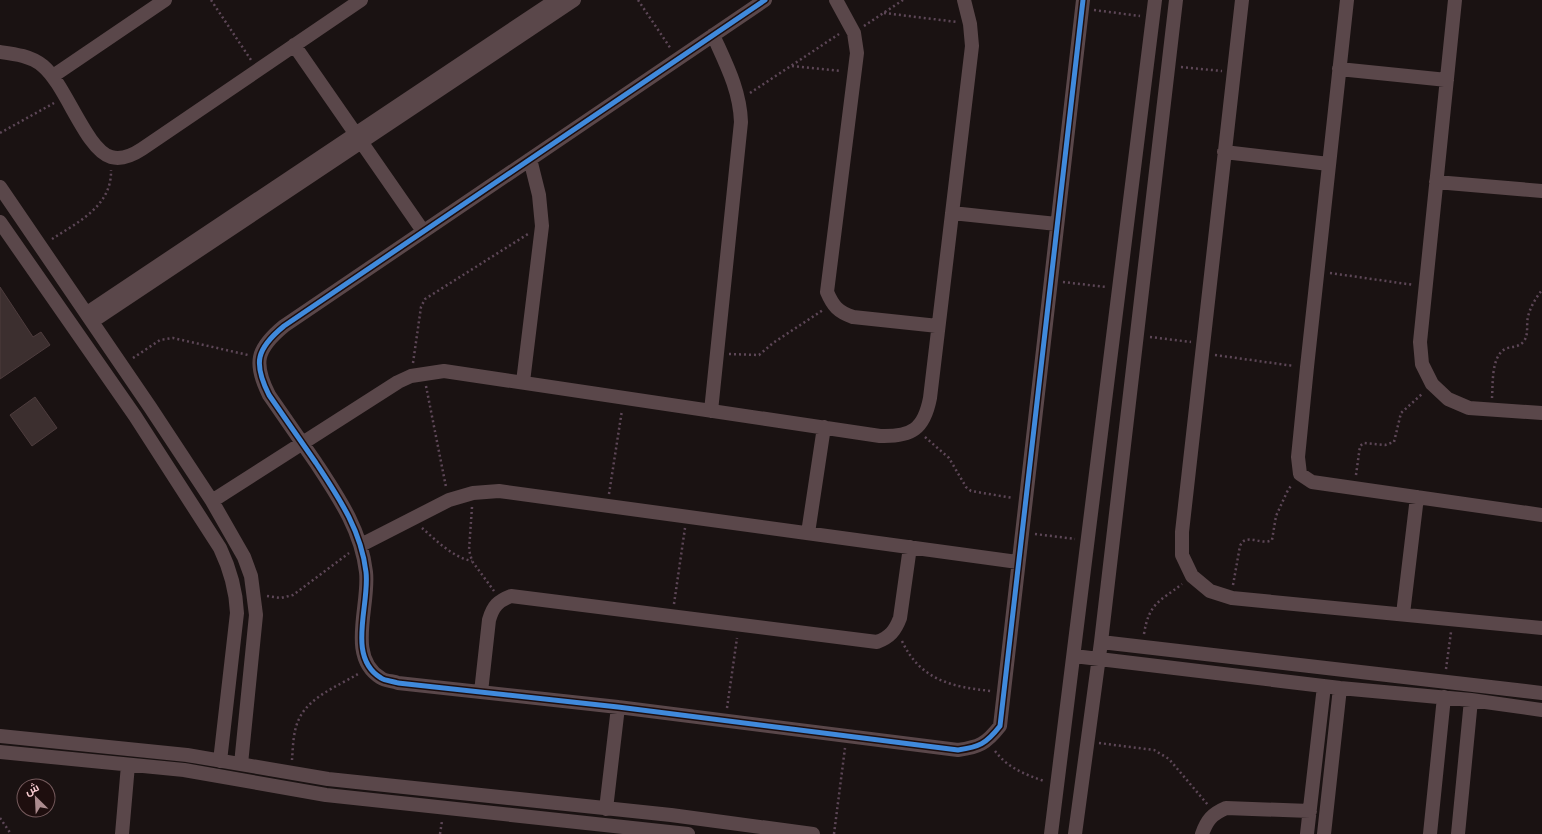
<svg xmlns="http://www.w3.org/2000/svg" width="1542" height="834" viewBox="0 0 1542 834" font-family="Mulish,Cairo,sans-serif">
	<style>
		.building { fill: #3c2f2f; stroke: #4d3c3d }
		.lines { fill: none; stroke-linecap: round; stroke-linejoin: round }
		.path { stroke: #5d4757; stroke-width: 2.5; stroke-dasharray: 2 3; stroke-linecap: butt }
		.street { stroke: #5a474a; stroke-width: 14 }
		.cycleway-casing { stroke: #1e0e0e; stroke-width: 8 }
		.cycleway { stroke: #408adc; stroke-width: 5 }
	</style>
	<rect width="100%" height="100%" fill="#1a1212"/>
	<path class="building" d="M0 287 33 337 41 332 50 345 0 379Z
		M35 397 57 428 32 446 10 415Z"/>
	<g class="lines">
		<path class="path" d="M211 0 251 60
			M638 0 671 49
			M1094 10 1140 16
			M884 13 957 22
			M864 26 903 0
			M792 66 841 71
			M1181 67 1222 71
			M750 93 839 34
			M0 133 54 103
			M52 239C78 222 112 206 111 170
			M1330 273 1414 285
			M1063 282 1106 287
			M1150 337 1191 342
			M729 354 759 355 773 343 823 310
			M1215 355 1294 366
			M133 358 160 340 173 338 248 355
			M413 363 421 307 425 299 528 234
			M426 386 446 487
			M1492 398C1493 384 1491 357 1505 349 1511 346 1519 348 1524 341 1529 334 1526 324 1528 317 1530 307 1536 298 1542 290
			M925 437 949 458 966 487 971 491 1013 498
			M1356 475 1360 446 1364 443 1385 445 1394 442 1401 413 1423 393
			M609 494 622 410
			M472 507 469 550 472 561 494 591
			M422 528C437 541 452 557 472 561
			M1035 534 1075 539
			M1233 585 1240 546C1246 532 1261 546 1272 540L1276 516 1287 492 1292 484
			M267 596 281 598 293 595 349 553
			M674 604 685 528
			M1144 634C1149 603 1159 602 1182 584
			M902 641C920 680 952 687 991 691
			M1446 669 1451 632
			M727 708 737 638
			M1099 743 1154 750 1169 759 1208 805
			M995 751C1008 768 1024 774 1044 781
			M292 760C293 747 293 731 299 719 309 697 338 686 358 674
			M0 818 11 834
			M440 834 442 821
			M834 834 845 748"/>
		<path class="street" d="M765 0 284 326C256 349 253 363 269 395 285 418 300 440 316 463 339 498 361 530 366 572 370 605 346 657 381 678 385 681 393 681 398 683L618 707 958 750C979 747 986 744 1000 726L1083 0
			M836 0 854 33 857 53 827 292C833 306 838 312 853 317L938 326
			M1242 0 1182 532V555L1192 576 1210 591 1232 598 1542 628
			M1347 0 1307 367 1298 457 1300 474 1312 482 1542 515
			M1455 0 1420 342 1422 364 1432 384 1448 399 1469 408 1542 413
			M294 45 423 231
			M0 52C15 54 31 56 43 66 66 85 86 150 111 157 122 160 133 155 142 149L361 0
			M1339 69 1447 80
			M53 76 165 0
			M1224 152 1329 164
			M1436 182 1542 191
			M0 187 150 407 212 501 244 557 251 576 256 615 241 764
			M952 213 1057 224
			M0 222 135 416 220 548C230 569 236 589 237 613L220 761
			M87 313 556 0
			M93 321 574 0
			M523 382 542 226 539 195 530 159
			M711 411 741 122C740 90 726 64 713 35
			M212 501 398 382 411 376 444 371 880 436C912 437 924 429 930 398L972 46 970 24 964 0
			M808 533 824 427
			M361 545 449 500 473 493 499 491 1018 562
			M1403 614 1417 497
			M1101 642 1542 693
			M1074 656 1340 688 1471 700 1542 710
			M481 692 489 620C493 606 498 601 511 596L877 642C890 637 895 631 900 618L910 547
			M0 736 187 755 328 779 671 815 813 834
			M0 752 184 770 326 795 688 834
			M606 809 618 707
			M122 834 128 765
			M1051 834 1155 0
			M1075 834 1101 642 1176 0
			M1202 834C1207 820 1212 814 1226 808L1310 811
			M1307 834 1324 686
			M1324 834 1340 688
			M1430 834 1444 697
			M1458 834 1471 700"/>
		<g class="cycleway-casing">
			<path id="cycleway" d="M765 0 284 326C256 349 253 363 269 395 285 418 300 440 316 463 339 498 361 530 366 572 370 605 346 657 381 678 385 681 393 681 398 683L618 707 958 750C979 747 986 744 1000 726L1083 0"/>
		</g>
		<use href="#cycleway" class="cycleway"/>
	</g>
	<g transform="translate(36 798) rotate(336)"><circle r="19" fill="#1e0e0e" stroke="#765b5d"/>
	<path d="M0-3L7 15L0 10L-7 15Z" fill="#ac8c8f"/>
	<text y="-6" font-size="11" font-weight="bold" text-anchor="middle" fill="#fbced3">ش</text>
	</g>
</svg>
